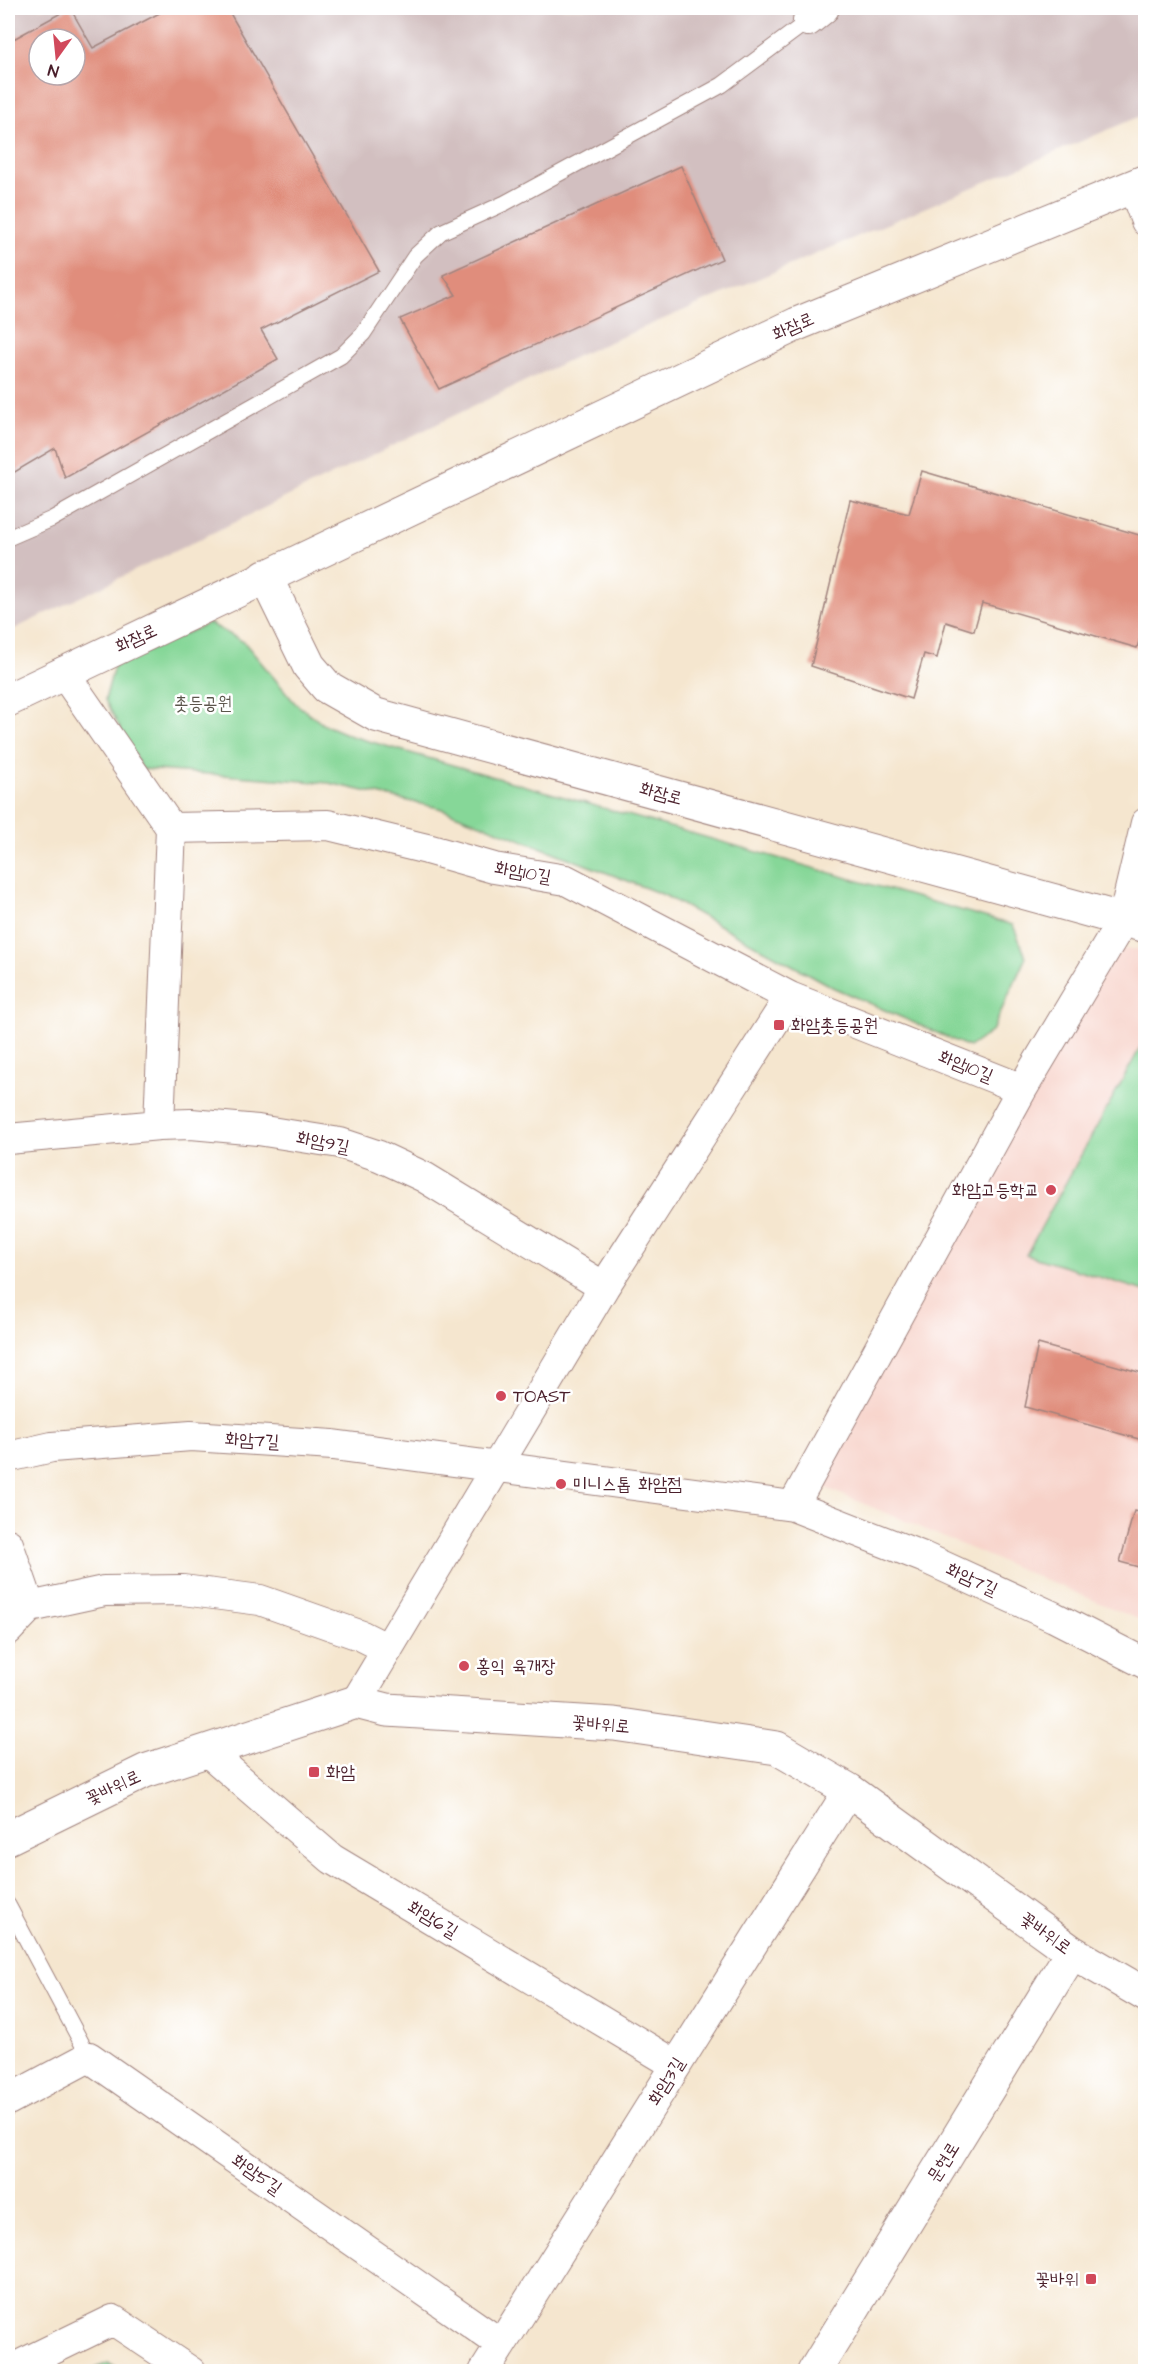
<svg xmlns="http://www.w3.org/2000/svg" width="1153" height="2379" viewBox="0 0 1153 2379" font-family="'Architects Daughter','Poor Story',sans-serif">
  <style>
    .built { fill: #f7d1c8 }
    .industrial { fill: #d2bfc0; fill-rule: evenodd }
    .green { fill: #86d798; stroke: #687b62; stroke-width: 1.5 }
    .building { fill: #e08d7c; fill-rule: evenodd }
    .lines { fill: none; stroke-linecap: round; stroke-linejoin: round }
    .service-casing { stroke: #a0827d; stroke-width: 17 }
    .minor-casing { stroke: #a0827d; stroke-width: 32 }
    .tertiary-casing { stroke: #a0827d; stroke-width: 35 }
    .service { stroke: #fff; stroke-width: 15 }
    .minor { stroke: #fff; stroke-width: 30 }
    .tertiary { stroke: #fff; stroke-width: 33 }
    .poi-dot { fill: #d1495b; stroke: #fff; stroke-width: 2 }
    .labels { text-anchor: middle; stroke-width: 5; stroke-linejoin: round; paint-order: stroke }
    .street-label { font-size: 18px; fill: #4a1f2b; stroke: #fff }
    .park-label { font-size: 18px; fill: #5c564c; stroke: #fff }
    .poi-label { font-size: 18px; fill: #4a1f2b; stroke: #fff; text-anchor: start }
  </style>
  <rect width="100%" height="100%" fill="#fff"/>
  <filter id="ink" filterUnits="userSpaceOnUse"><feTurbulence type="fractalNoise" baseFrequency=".0167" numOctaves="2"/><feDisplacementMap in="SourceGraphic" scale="12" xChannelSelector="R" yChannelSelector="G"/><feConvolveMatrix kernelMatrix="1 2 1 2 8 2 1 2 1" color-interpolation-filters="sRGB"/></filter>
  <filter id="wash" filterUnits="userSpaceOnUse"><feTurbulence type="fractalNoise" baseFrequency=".008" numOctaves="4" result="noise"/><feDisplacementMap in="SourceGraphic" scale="24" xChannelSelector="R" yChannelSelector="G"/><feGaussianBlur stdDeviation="1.35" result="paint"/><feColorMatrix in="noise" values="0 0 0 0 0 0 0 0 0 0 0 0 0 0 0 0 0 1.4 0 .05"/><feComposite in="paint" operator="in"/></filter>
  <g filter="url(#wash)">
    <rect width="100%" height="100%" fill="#f5e6cf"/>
    <path class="built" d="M1137 949 1145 951V1622L824 1487 815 1471 1113 950Z"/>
    <path class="industrial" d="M8 8H1145V114L579 355 8 632ZM39 39H75V75H39Z"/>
    <path class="green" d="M209 623 244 642 295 703 323 724 351 736 1013 925 1026 957 992 1031 969 1047 832 987 664 895 439 808 329 783 142 769 105 700 114 666Z
      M1145 1039V1291L1026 1255Z
      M108 2363 121 2371H90Z"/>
    <g id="blocks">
      <path class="building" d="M70 8 93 48 169 8H227L379 271 261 330 278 359 65 478 55 448 8 476V42ZM39 39H75V75H39Z
        M681 166 722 259 439 389 400 319 456 295 443 275Z
        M922 471 1146 537V619L1137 648 982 603 974 631 946 622 937 658 924 654 911 699 811 666 850 500 909 514Z
        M1038 1344 1146 1374V1441L1025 1407Z
        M1134 1511 1146 1514V1569L1120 1562Z"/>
    </g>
  </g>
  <g filter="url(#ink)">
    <use href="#blocks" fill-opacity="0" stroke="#a0827d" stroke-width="1.5"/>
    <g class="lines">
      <g class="service-casing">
        <path id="service" d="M8 538 52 519 341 356 363 334 415 256 441 232 505 203 722 85 808 21
          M8 1905 89 2057"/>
      </g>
      <g class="minor-casing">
        <path id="minor" d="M808 21 824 8
          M1133 186 1146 221
          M63 672 171 828 328 825 427 849 494 868 566 880 790 997 1022 1089
          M159 1125 171 828
          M8 1139 159 1125 191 1124 258 1130 340 1143 379 1156 424 1177 604 1287
          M8 1457 52 1447 191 1436 333 1445 793 1506 923 1557 1054 1617 1146 1664
          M793 1506 1022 1089 1123 920 1146 823
          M8 1544 30 1607 104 1591 183 1590 260 1600 362 1636 388 1649
          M8 1630 30 1607
          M356 1702 604 1287 790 997
          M207 1751 332 1859 676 2065
          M8 2100 89 2057 501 2344
          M8 2371 113 2320 191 2372
          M484 2372 849 1790"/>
      </g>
      <g class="tertiary-casing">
        <path id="tertiary" d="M265 576 309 666 327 687 376 715 1146 926
          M8 700 797 324 1146 181
          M8 1838 145 1771 356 1702 387 1710 614 1724 777 1748 849 1790 1072 1952 1146 1995
          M814 2372 1072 1952"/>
      </g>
      <use href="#service" class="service"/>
      <use href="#minor" class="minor"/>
      <use href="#tertiary" class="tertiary"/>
    </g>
  </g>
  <g class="poi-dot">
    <rect x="773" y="1019" width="12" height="12" rx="3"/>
    <circle cx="1051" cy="1190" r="6"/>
    <circle cx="501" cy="1396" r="6"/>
    <circle cx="561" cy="1484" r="6"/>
    <circle cx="464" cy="1666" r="6"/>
    <rect x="308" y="1766" width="12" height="12" rx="3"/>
    <rect x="1085" y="2273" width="12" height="12" rx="3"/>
  </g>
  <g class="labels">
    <g class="street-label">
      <text transform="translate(793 326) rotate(-24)" y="6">화잠로</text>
      <text transform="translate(136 638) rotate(-25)" y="6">화잠로</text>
      <text transform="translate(661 793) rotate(15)" y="6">화잠로</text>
      <text transform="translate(523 872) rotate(10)" y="6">화암10길</text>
      <text transform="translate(966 1066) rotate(22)" y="6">화암10길</text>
      <text transform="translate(323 1142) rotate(11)" y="6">화암9길</text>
      <text transform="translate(252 1440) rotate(3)" y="6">화암7길</text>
      <text transform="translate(972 1579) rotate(25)" y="6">화암7길</text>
      <text transform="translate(601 1724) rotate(5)" y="6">꽃바위로</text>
      <text transform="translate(113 1787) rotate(-25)" y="6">꽃바위로</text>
      <text transform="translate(433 1919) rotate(31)" y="6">화암6길</text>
      <text transform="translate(1046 1933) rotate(36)" y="6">꽃바위로</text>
      <text transform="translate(666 2081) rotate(-58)" y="6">화암3길</text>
      <text transform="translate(943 2162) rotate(-58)" y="6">문현로</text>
      <text transform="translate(257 2174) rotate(35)" y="6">화암5길</text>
    </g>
    <g class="park-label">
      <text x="203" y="709">촛등공원</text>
    </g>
    <g class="poi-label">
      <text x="791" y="1031">화암촛등공원</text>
      <text x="1039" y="1196" text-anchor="end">화암고등학교</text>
      <text x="513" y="1402">TOAST</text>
      <text x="573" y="1490">미니스톱 화암점</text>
      <text x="476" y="1672">홍익 육개장</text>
      <text x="326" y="1778">화암</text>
      <text x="1079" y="2285" text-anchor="end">꽃바위</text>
    </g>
  </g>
  <rect width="1153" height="2379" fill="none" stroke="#fff" stroke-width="30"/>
  <g transform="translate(57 57) rotate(195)"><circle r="28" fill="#ffffff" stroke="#b7a5aa" stroke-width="1.5"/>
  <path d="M0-4.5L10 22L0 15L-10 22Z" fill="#d1495b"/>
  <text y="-9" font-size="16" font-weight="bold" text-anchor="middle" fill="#4a1f2b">N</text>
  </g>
</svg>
